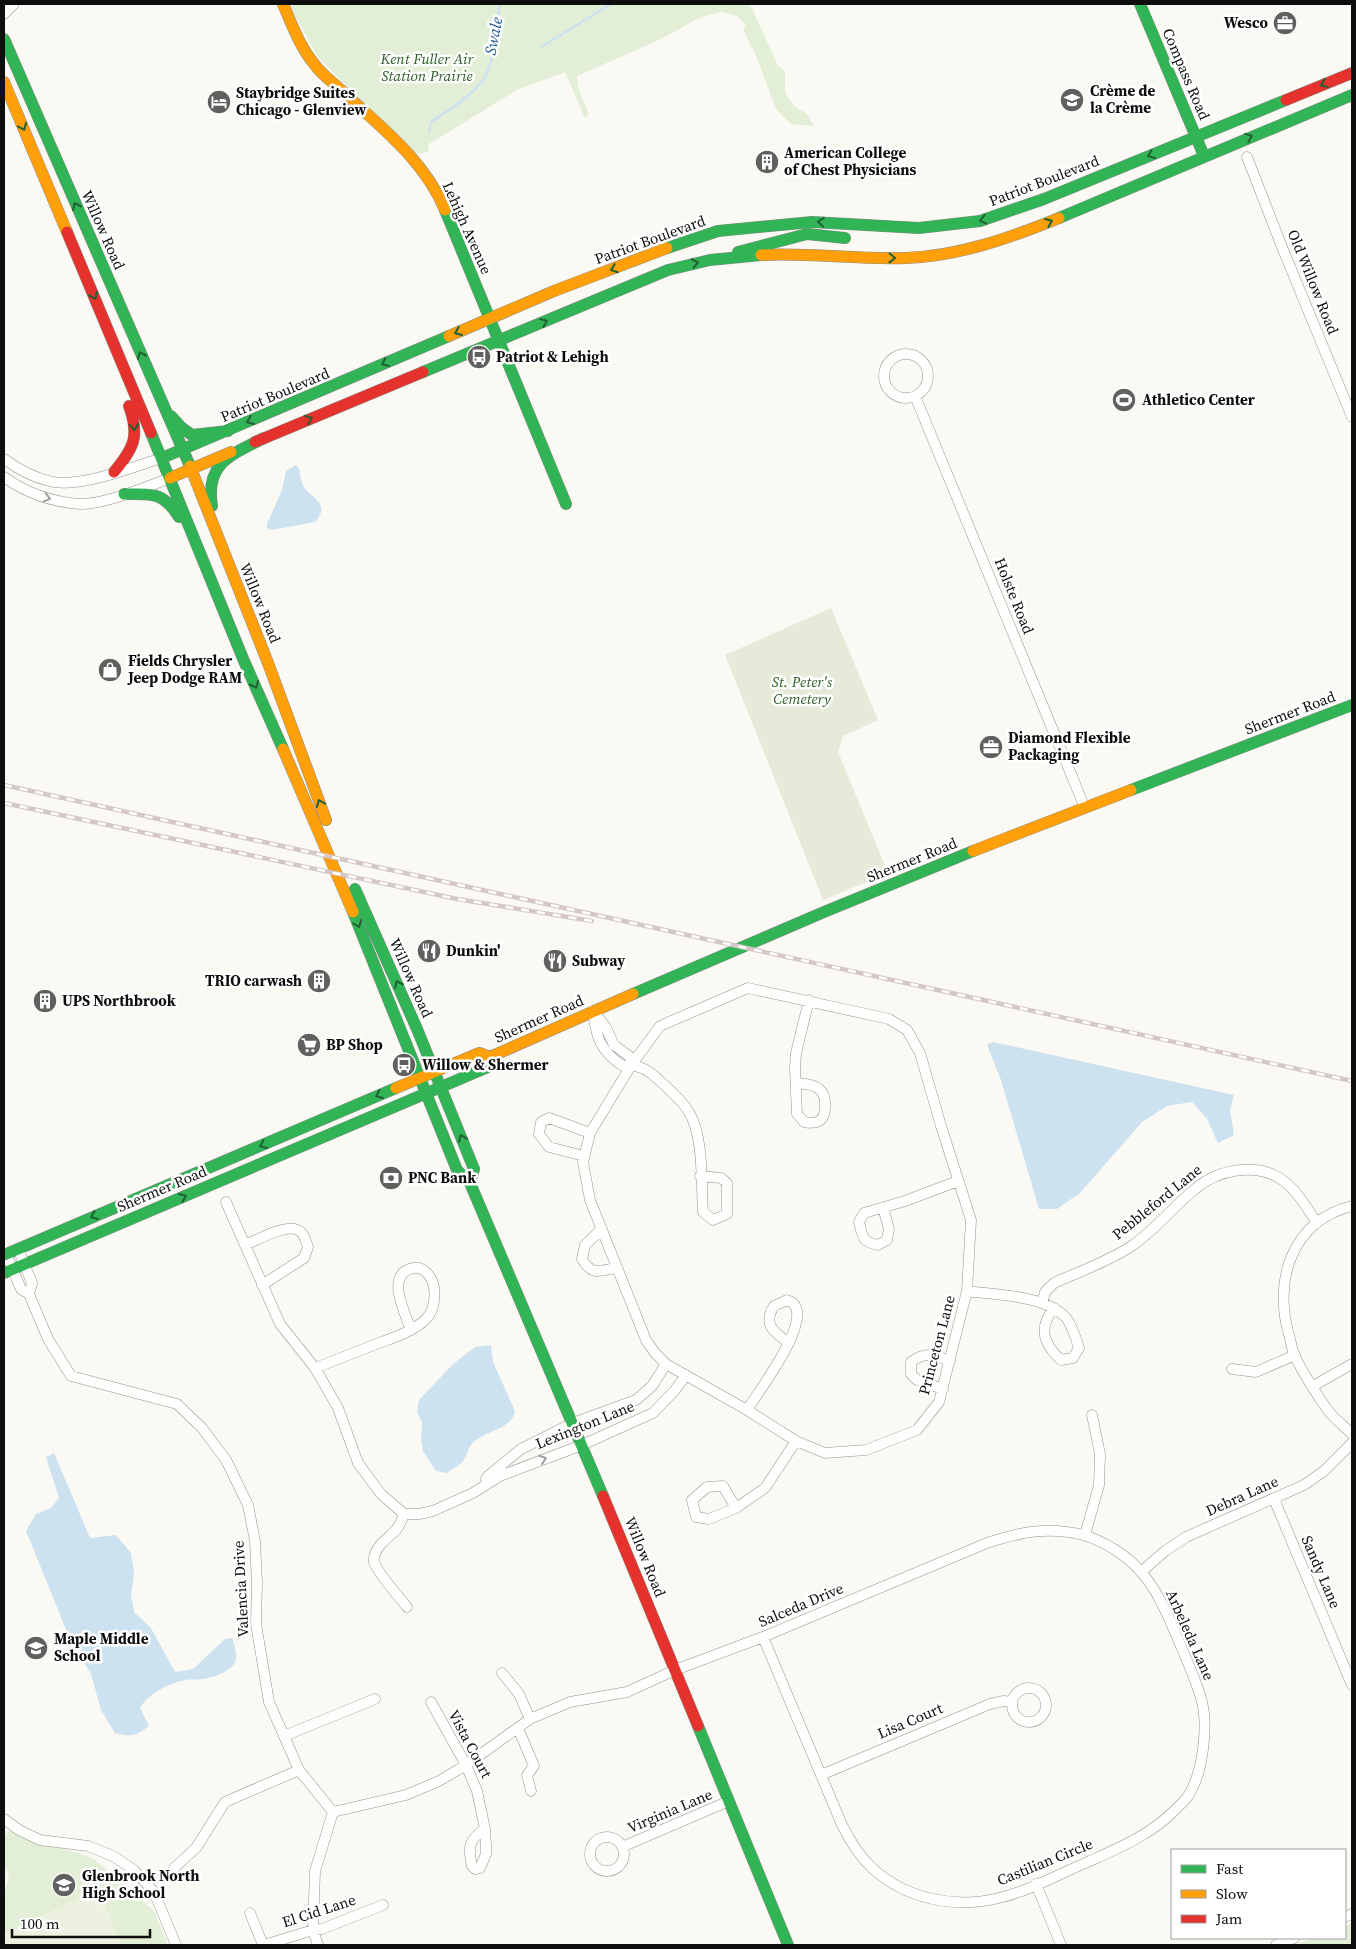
<svg xmlns="http://www.w3.org/2000/svg" width="1356" height="1949" viewBox="0 0 1356 1949" font-family="'Source Serif 4',serif">
  <style>
    .green { fill: #e2eed5 }
    .cemetery { fill: #e5ead9 }
    .pitch { fill: #ecf2df }
    .water { fill: #cde2f1 }
    .lines { fill: none; stroke-linecap: round; stroke-linejoin: round }
    .stream { stroke: #cde2f1; stroke-width: 2.5 }
    .street-casing { stroke: #949491; stroke-width: 11 }
    .fast-casing { stroke: #8b8a88; stroke-width: 12 }
    .slow-casing { stroke: #8b8a88; stroke-width: 12 }
    .jam-casing { stroke: #8b8a88; stroke-width: 12 }
    .street { stroke: #fefefd; stroke-width: 10 }
    .fast { stroke: #30b455; stroke-width: 11 }
    .slow { stroke: #ff9f0a; stroke-width: 11 }
    .jam { stroke: #e5322d; stroke-width: 11 }
    .rail-casing { stroke: #d5c7c6; stroke-width: 4.5 }
    .rail { stroke: #fff; stroke-width: 2.5; stroke-dasharray: 8; stroke-linecap: butt }
    .oneway { stroke: #1f6132 }
    .oneway2 { stroke: #9e9e9d }
    .labels { text-anchor: middle; stroke-width: 5; stroke-linejoin: round; paint-order: stroke }
    .poi-label { font-size: 15px; font-weight: bold; fill: #0e0e0e; stroke: #fff; text-anchor: start }
    .park-label { font-size: 15px; font-style: italic; fill: #2c5f25; stroke: #fff }
    .street-label { font-size: 15px; fill: #0e0e0e; stroke: #fff }
    .water-label { font-size: 16px; font-style: italic; fill: #245a93; stroke: #fff }
  </style>
  <rect width="100%" height="100%" fill="#faf9f3"/>
  <path class="green" d="M289 4H750L778 66 785 71V92L794 106 807 114 814 126 791 124 776 109 755 53 743 30 746 25 737 16 721 12 701 17 661 39 577 76 579 90 589 114 585 118 565 72 517 90 429 144 428 152 418 154 351 91 317 56Z
    M9 1831 93 1858 154 1911 168 1945H4V1895L9 1876 4 1863V1835Z
    M1352 1923V1945H1295L1315 1938H1345V1926Z"/>
  <path class="cemetery" d="M831 608 878 720 843 736 838 752 888 873 823 900 725 655Z"/>
  <path class="pitch" d="M99 1889 121 1945H4V1933L10 1930Z"/>
  <path class="water" d="M296 465C302 471 299 476 302 483 308 499 333 501 315 522L272 530 267 528V524L282 490 286 471Z
    M993 1042 1234 1095 1230 1110 1234 1135 1218 1143 1207 1119 1192 1102 1167 1106 1142 1122 1080 1193 1057 1209H1039L1001 1080 987 1045Z
    M491 1345 493 1362 515 1411C512 1429 487 1430 475 1441 468 1446 468 1454 463 1461 460 1466 452 1469 447 1473L436 1471 423 1451 421 1439 422 1422 417 1412 419 1400 453 1364 475 1347Z
    M54 1453 90 1538 116 1535 131 1553 134 1574 131 1595 134 1612 151 1628 175 1672 193 1669 225 1639 232 1638C234 1645 239 1657 234 1664 228 1673 211 1678 202 1679 197 1680 191 1679 186 1680 169 1683 149 1693 140 1708L149 1726C136 1736 131 1737 115 1733L101 1710 91 1674 70 1639 26 1531 36 1514 51 1508 59 1498 46 1457Z"/>
  <g class="lines">
    <path class="stream" d="M541 47 611 4
      M429 131 431 122C448 110 474 95 485 77 493 64 499 20 499 4"/>
    <g class="street-casing">
      <path id="street" d="M4 14 14 4
        M1247 157 1282 247 1352 417
        M884 376a22 22 0 1 1 44 0a22 22 0 1 1-44 0Z
        M915 396 1085 808
        M4 459C18 469 32 477 49 481 78 489 132 467 162 458
        M4 477C26 493 53 502 80 504 105 504 147 487 170 478
        M748 988 889 1019 907 1030 920 1053 941 1126 971 1220 967 1291 939 1402 917 1430 866 1450 825 1453 796 1441 747 1410 666 1364 655 1353 646 1340 590 1200 583 1162 590 1133 632 1064 660 1026Z
        M593 1011C596 1037 600 1051 623 1066 637 1063 650 1071 660 1081 670 1090 682 1101 689 1112 704 1137 701 1183 703 1212L713 1220 727 1214V1183L721 1178 700 1176
        M593 1011 605 1026 614 1045 629 1056 632 1064
        M796 1083C803 1084 814 1084 819 1089 823 1092 825 1098 825 1103 826 1120 819 1125 804 1122L797 1114 795 1069 796 1053 809 1000
        M584 1156 549 1147 539 1134 541 1122 549 1118 590 1133
        M226 1202 280 1324 315 1368 338 1408 358 1463 381 1494 404 1514C397 1533 394 1531 381 1544 377 1549 373 1556 374 1562 377 1572 399 1597 407 1607
        M1352 1206C1292 1221 1273 1280 1289 1335 1291 1342 1292 1350 1295 1357 1304 1374 1318 1397 1330 1413 1336 1420 1345 1427 1352 1434
        M883 1208 889 1229 887 1240 878 1245C862 1242 863 1237 859 1222L864 1213 905 1201 958 1181
        M601 1230 585 1245 582 1259C592 1276 599 1271 616 1268
        M245 1245C258 1240 289 1221 301 1232 305 1236 306 1242 308 1247L304 1258 262 1285
        M18 1249 32 1283 29 1294
        M6 1254 21 1289 29 1294 48 1339 71 1376 177 1404 202 1428 226 1460 248 1505 255 1541 257 1583 256 1624 269 1702 299 1770 333 1812 315 1871 313 1930 318 1945
        M967 1291C995 1295 1048 1295 1067 1319 1073 1328 1076 1338 1079 1348L1073 1358 1061 1360C1043 1344 1038 1328 1054 1308
        M1042 1303 1045 1292 1054 1283C1080 1271 1110 1261 1133 1245 1156 1229 1174 1206 1195 1189 1217 1170 1255 1162 1281 1179 1296 1189 1307 1208 1317 1223
        M315 1368C336 1360 358 1351 379 1343 395 1337 414 1331 426 1319 436 1309 437 1287 430 1277 426 1271 421 1267 414 1268 384 1273 405 1313 411 1330
        M1232 1369 1256 1372 1295 1355
        M1313 1386 1352 1364
        M943 1389 917 1380 911 1374V1362C926 1351 934 1355 950 1361
        M747 1410C757 1393 822 1310 787 1300L774 1306C762 1325 775 1333 789 1343
        M486 1479 488 1476 521 1449 573 1423 636 1400 652 1386 666 1364
        M1274 1499 1352 1685
        M736 1508 709 1519 696 1517 692 1500 707 1487 723 1486 736 1508 765 1488 796 1441
        M404 1514H419L433 1511 473 1493 500 1476 582 1445 653 1413 675 1390 686 1375
        M1085 1535 1099 1485 1100 1454 1092 1415
        M1141 1572 1165 1551 1186 1537 1304 1485 1324 1471 1352 1443
        M502 1673 519 1694 530 1719
        M1012 1705a17 17 0 1 1 34 0a17 17 0 1 1-34 0Z
        M431 1702 466 1765 477 1791 485 1829 486 1846V1854L480 1868 475 1869 472 1866C468 1848 468 1840 485 1829
        M518 1728 534 1766 527 1775 531 1791
        M284 1736 375 1699
        M821 1775 990 1704 1004 1701 1012 1702
        M333 1812 406 1795 439 1781 466 1765 530 1719 570 1702 627 1692 675 1670 763 1637 987 1543C1020 1532 1049 1526 1083 1535 1104 1541 1128 1556 1141 1572 1158 1591 1167 1614 1177 1637 1186 1658 1196 1679 1202 1702 1208 1727 1203 1770 1190 1793 1187 1799 1181 1804 1176 1809 1152 1834 1121 1847 1090 1861 1061 1873 1029 1891 999 1898 955 1909 906 1899 872 1868 859 1856 850 1841 842 1825L763 1637
        M4 1819 19 1830 40 1840 88 1846 113 1856 134 1870 154 1892 176 1945
        M590 1854a17 17 0 1 1 34 0a17 17 0 1 1-34 0Z
        M622 1847 729 1801
        M174 1868 196 1848 225 1802 299 1770
        M1036 1884 1061 1945
        M250 1913 263 1945
        M1345 1917 1352 1914
        M264 1945 313 1930 322 1929 383 1905
        M1276 1945 1294 1938"/>
    </g>
    <g class="fast-casing">
      <path id="fast" d="M1140 4 1204 156
        M4 39 190 466
        M445 210 566 504
        M1059 218 1352 95
        M667 248 718 231 812 222 919 228 980 221 1044 199 1286 100
        M738 252 807 234 845 238
        M423 372 668 270 710 260 761 255
        M171 416 182 428 192 435 228 431
        M151 433 244 661 283 749
        M162 458 449 336
        M124 494C151 494 163 491 179 517
        M212 506C205 463 231 455 264 438
        M1131 790 1352 705
        M355 889 417 1029 474 1169 470 1183
        M353 912 457 1170 470 1183 603 1496
        M633 994 824 912 973 851
        M4 1255 396 1088
        M4 1273 488 1067 490 1057
        M698 1726 788 1945"/>
    </g>
    <g class="slow-casing">
      <path id="slow" d="M283 4C292 25 300 47 315 65 322 75 334 83 343 92 381 127 425 161 445 210
        M4 82 67 232
        M761 255C809 252 857 260 906 258 959 256 1010 238 1059 218
        M449 336 554 291 667 248
        M190 466 268 663 326 820
        M170 478 231 452
        M283 749 353 912
        M973 851 1131 790
        M396 1088 479 1053 490 1057 633 994"/>
    </g>
    <g class="jam-casing">
      <path id="jam" d="M1286 100 1352 73
        M67 232 151 433
        M255 442 423 372
        M114 472C134 448 140 436 129 406
        M603 1496 698 1726"/>
    </g>
    <use href="#street" class="street"/>
    <use href="#fast" class="fast"/>
    <use href="#slow" class="slow"/>
    <use href="#jam" class="jam"/>
    <g class="rail-casing">
      <path id="rail" d="M4 785 1352 1081
        M4 803 457 899 592 921"/>
    </g>
    <use href="#rail" class="rail"/>
  </g>
  <defs><path id="oneway-chevron" d="M-2-3.5L2.5 0L-2 3.5" fill="none" stroke-width="1.6" stroke-linecap="round" stroke-linejoin="round" transform="scale(1.25)"/></defs>
  <g class="oneway">
    <use href="#oneway-chevron" transform="translate(1324 84) rotate(158)"/>
    <use href="#oneway-chevron" transform="translate(23 127) rotate(67)"/>
    <use href="#oneway-chevron" transform="translate(1249 137) rotate(-22)"/>
    <use href="#oneway-chevron" transform="translate(1151 155) rotate(157)"/>
    <use href="#oneway-chevron" transform="translate(76 206) rotate(-114)"/>
    <use href="#oneway-chevron" transform="translate(983 220) rotate(166)"/>
    <use href="#oneway-chevron" transform="translate(821 222) rotate(-176)"/>
    <use href="#oneway-chevron" transform="translate(1049 222) rotate(-23)"/>
    <use href="#oneway-chevron" transform="translate(892 258) rotate(1)"/>
    <use href="#oneway-chevron" transform="translate(695 263) rotate(-12)"/>
    <use href="#oneway-chevron" transform="translate(614 269) rotate(159)"/>
    <use href="#oneway-chevron" transform="translate(94 296) rotate(67)"/>
    <use href="#oneway-chevron" transform="translate(544 322) rotate(-23)"/>
    <use href="#oneway-chevron" transform="translate(458 332) rotate(157)"/>
    <use href="#oneway-chevron" transform="translate(141 355) rotate(-114)"/>
    <use href="#oneway-chevron" transform="translate(385 363) rotate(156)"/>
    <use href="#oneway-chevron" transform="translate(309 419) rotate(-22)"/>
    <use href="#oneway-chevron" transform="translate(250 421) rotate(157)"/>
    <use href="#oneway-chevron" transform="translate(134 427) rotate(85)"/>
    <use href="#oneway-chevron" transform="translate(255 685) rotate(66)"/>
    <use href="#oneway-chevron" transform="translate(320 803) rotate(-112)"/>
    <use href="#oneway-chevron" transform="translate(358 924) rotate(69)"/>
    <use href="#oneway-chevron" transform="translate(398 984) rotate(-114)"/>
    <use href="#oneway-chevron" transform="translate(379 1095) rotate(156)"/>
    <use href="#oneway-chevron" transform="translate(462 1138) rotate(-112)"/>
    <use href="#oneway-chevron" transform="translate(263 1145) rotate(157)"/>
    <use href="#oneway-chevron" transform="translate(183 1197) rotate(-23)"/>
    <use href="#oneway-chevron" transform="translate(94 1216) rotate(157)"/>
  </g>
  <g class="oneway2">
    <use href="#oneway-chevron" transform="translate(47 498) rotate(15)"/>
    <use href="#oneway-chevron" transform="translate(543 1459) rotate(-20)"/>
  </g>
  <defs>
    <g id="office-disc" transform="scale(1.25)"><circle r="9.5" fill="#61605e" stroke="#fff"/><path d="M-6-3h4V-5.5h4V-3h4V5H-6ZM-1-4.5V-3h2v-1.5ZM-6 0V1H6V0Z" fill="#fff"/></g>
    <g id="school-disc" transform="scale(1.25)"><circle r="9.5" fill="#61605e" stroke="#fff"/><path d="M0-5L7-2L0 1L-7-2ZM-4 1L0 2.5L4 1V4Q0 6-4 4Z" fill="#fff"/></g>
    <g id="hotel-disc" transform="scale(1.25)"><circle r="9.5" fill="#61605e" stroke="#fff"/><path d="M-6-4.5h1.5V1H6V5H4.5V3h-9V5H-6ZM-4 0a1.8 1.8 0 1 1 3.6 0ZM.5 0V-2.5h3Q6-2.5 6 0Z" fill="#fff"/></g>
    <g id="building-disc" transform="scale(1.25)"><circle r="9.5" fill="#61605e" stroke="#fff"/><path d="M-4-6H4V6H1V3H-1V6H-4ZM-2.5-4.3h1.7v1.8h-1.7ZM.8-4.3h1.7v1.8H.8ZM-2.5-1h1.7V.8h-1.7ZM.8-1h1.7V.8H.8Z" fill="#fff"/></g>
    <g id="bus-disc" transform="scale(1.25)"><circle r="9.5" fill="#61605e" stroke="#fff"/><path d="M-5-6H5V4H4V6H2V4H-2V6H-4V4H-5ZM-3.5-4V0h7V-4ZM-3.5 1.2v1.5H-2V1.2ZM2 1.2v1.5H3.5V1.2Z" fill="#fff"/></g>
    <g id="stadium-disc" transform="scale(1.25)"><circle r="9.5" fill="#61605e" stroke="#fff"/><path d="M0-5a6.5 5 0 1 0 0 10a6.5 5 0 1 0 0-10ZM-3.5-1.8h7v3.6h-7Z" fill="#fff"/></g>
    <g id="shop-disc" transform="scale(1.25)"><circle r="9.5" fill="#61605e" stroke="#fff"/><path d="M-5-2.5h2.3a2.7 3.5 0 0 1 5.4 0H5L5.5 6h-11ZM-1.5-2.5h3a1.5 2.3 0 0 0-3 0Z" fill="#fff"/></g>
    <g id="restaurant-disc" transform="scale(1.25)"><circle r="9.5" fill="#61605e" stroke="#fff"/><path d="M-5-6h1v4h1v-4h1v4h1v-4h1v5L-1.5 .5V6h-2V.5L-5-1ZM5-6V6H3V1.5H1.5Q1.5-4 5-6Z" fill="#fff"/></g>
    <g id="supermarket-disc" transform="scale(1.25)"><circle r="9.5" fill="#61605e" stroke="#fff"/><path d="M-6-5.5h2.5l.6 2H6L4.5 2H-2.5L-4.4-4H-6ZM-1.5 3.2a1.3 1.3 0 1 0 .1 0ZM3 3.2a1.3 1.3 0 1 0 .1 0Z" fill="#fff"/></g>
    <g id="bank-disc" transform="scale(1.25)"><circle r="9.5" fill="#61605e" stroke="#fff"/><path d="M-6-4H6V4H-6ZM0-2.3a2.3 2.3 0 1 0 0 4.6a2.3 2.3 0 1 0 0-4.6Z" fill="#fff"/></g>
  </defs>
  <g fill-rule="evenodd">
    <use href="#office-disc" x="1285" y="23"/>
    <use href="#school-disc" x="1072" y="100"/>
    <use href="#hotel-disc" x="219" y="102"/>
    <use href="#building-disc" x="767" y="162"/>
    <use href="#bus-disc" x="479" y="357"/>
    <use href="#stadium-disc" x="1124" y="400"/>
    <use href="#shop-disc" x="110" y="670"/>
    <use href="#office-disc" x="991" y="747"/>
    <use href="#restaurant-disc" x="429" y="951"/>
    <use href="#restaurant-disc" x="555" y="961"/>
    <use href="#building-disc" x="319" y="981"/>
    <use href="#building-disc" x="45" y="1001"/>
    <use href="#supermarket-disc" x="309" y="1045"/>
    <use href="#bus-disc" x="404" y="1065"/>
    <use href="#bank-disc" x="391" y="1178"/>
    <use href="#school-disc" x="36" y="1648"/>
    <use href="#school-disc" x="64" y="1885"/>
  </g>
  <g class="labels">
    <g class="poi-label">
      <text x="1268" y="28" text-anchor="end">Wesco</text>
      <text x="1090" y="96">Crème de<tspan x="1090" dy="17">la Crème</tspan></text>
      <text x="236" y="98">Staybridge Suites<tspan x="236" dy="17">Chicago - Glenview</tspan></text>
      <text x="784" y="158">American College<tspan x="784" dy="17">of Chest Physicians</tspan></text>
      <text x="496" y="362">Patriot &amp; Lehigh</text>
      <text x="1142" y="405">Athletico Center</text>
      <text x="128" y="666">Fields Chrysler<tspan x="128" dy="17">Jeep Dodge RAM</tspan></text>
      <text x="1008" y="743">Diamond Flexible<tspan x="1008" dy="17">Packaging</tspan></text>
      <text x="446" y="956">Dunkin'</text>
      <text x="572" y="966">Subway</text>
      <text x="302" y="986" text-anchor="end">TRIO carwash</text>
      <text x="62" y="1006">UPS Northbrook</text>
      <text x="326" y="1050">BP Shop</text>
      <text x="422" y="1070">Willow &amp; Shermer</text>
      <text x="408" y="1183">PNC Bank</text>
      <text x="54" y="1644">Maple Middle<tspan x="54" dy="17">School</tspan></text>
      <text x="82" y="1881">Glenbrook North<tspan x="82" dy="17">High School</tspan></text>
    </g>
    <g class="park-label">
      <text x="427" y="64">Kent Fuller Air<tspan x="427" dy="17">Station Prairie</tspan></text>
      <text x="802" y="687">St. Peter's<tspan x="802" dy="17">Cemetery</tspan></text>
    </g>
    <g class="street-label">
      <text transform="translate(1186 74) rotate(67)" y="5">Compass Road</text>
      <text transform="translate(1044 181) rotate(-21)" y="5">Patriot Boulevard</text>
      <text transform="translate(467 228) rotate(66)" y="5">Lehigh Avenue</text>
      <text transform="translate(103 230) rotate(66)" y="5">Willow Road</text>
      <text transform="translate(650 240) rotate(-20)" y="5">Patriot Boulevard</text>
      <text transform="translate(1313 282) rotate(68)" y="5">Old Willow Road</text>
      <text transform="translate(275 395) rotate(-23)" y="5">Patriot Boulevard</text>
      <text transform="translate(1014 596) rotate(68)" y="5">Holste Road</text>
      <text transform="translate(260 603) rotate(68)" y="5">Willow Road</text>
      <text transform="translate(1290 713) rotate(-21)" y="5">Shermer Road</text>
      <text transform="translate(912 860) rotate(-22)" y="5">Shermer Road</text>
      <text transform="translate(411 978) rotate(66)" y="5">Willow Road</text>
      <text transform="translate(539 1019) rotate(-24)" y="5">Shermer Road</text>
      <text transform="translate(162 1189) rotate(-23)" y="5">Shermer Road</text>
      <text transform="translate(1157 1202) rotate(-39)" y="5">Pebbleford Lane</text>
      <text transform="translate(937 1345) rotate(-75)" y="5">Princeton Lane</text>
      <text transform="translate(585 1425) rotate(-22)" y="5">Lexington Lane</text>
      <text transform="translate(1242 1496) rotate(-24)" y="5">Debra Lane</text>
      <text transform="translate(645 1557) rotate(68)" y="5">Willow Road</text>
      <text transform="translate(1321 1572) rotate(67)" y="5">Sandy Lane</text>
      <text transform="translate(241 1589) rotate(-93)" y="5">Valencia Drive</text>
      <text transform="translate(801 1605) rotate(-23)" y="5">Salceda Drive</text>
      <text transform="translate(1190 1635) rotate(66)" y="5">Arbeleda Lane</text>
      <text transform="translate(910 1721) rotate(-23)" y="5">Lisa Court</text>
      <text transform="translate(470 1744) rotate(62)" y="5">Vista Court</text>
      <text transform="translate(670 1811) rotate(-23)" y="5">Virginia Lane</text>
      <text transform="translate(1045 1862) rotate(-22)" y="5">Castilian Circle</text>
      <text transform="translate(319 1911) rotate(-18)" y="5">El Cid Lane</text>
    </g>
    <g class="water-label">
      <text transform="translate(493 36) rotate(-79)" y="6">Swale</text>
    </g>
  </g>
  <rect width="1356" height="1949" fill="none" stroke="#0e0e0e" stroke-width="10"/>
  <rect x="1171" y="1849" width="175" height="90" fill="#ffffff" stroke="#9f9f9f"/>
  <rect x="1181" y="1865" width="25" height="8" fill="#30b455" stroke="#9f9f9f"/>
  <text x="1216" y="1874" font-size="15" fill="#0e0e0e">Fast</text>
  <rect x="1181" y="1890" width="25" height="8" fill="#ff9f0a" stroke="#9f9f9f"/>
  <text x="1216" y="1899" font-size="15" fill="#0e0e0e">Slow</text>
  <rect x="1181" y="1915" width="25" height="8" fill="#e5322d" stroke="#9f9f9f"/>
  <text x="1216" y="1924" font-size="15" fill="#0e0e0e">Jam</text>
  <path d="M12 1929v8h138v-8" fill="none" stroke="#0e0e0e" stroke-width="2.5"/>
  <text x="20" y="1929" font-size="15" fill="#0e0e0e" stroke="#ffffff" stroke-width="4" paint-order="stroke">100 m</text>
</svg>
